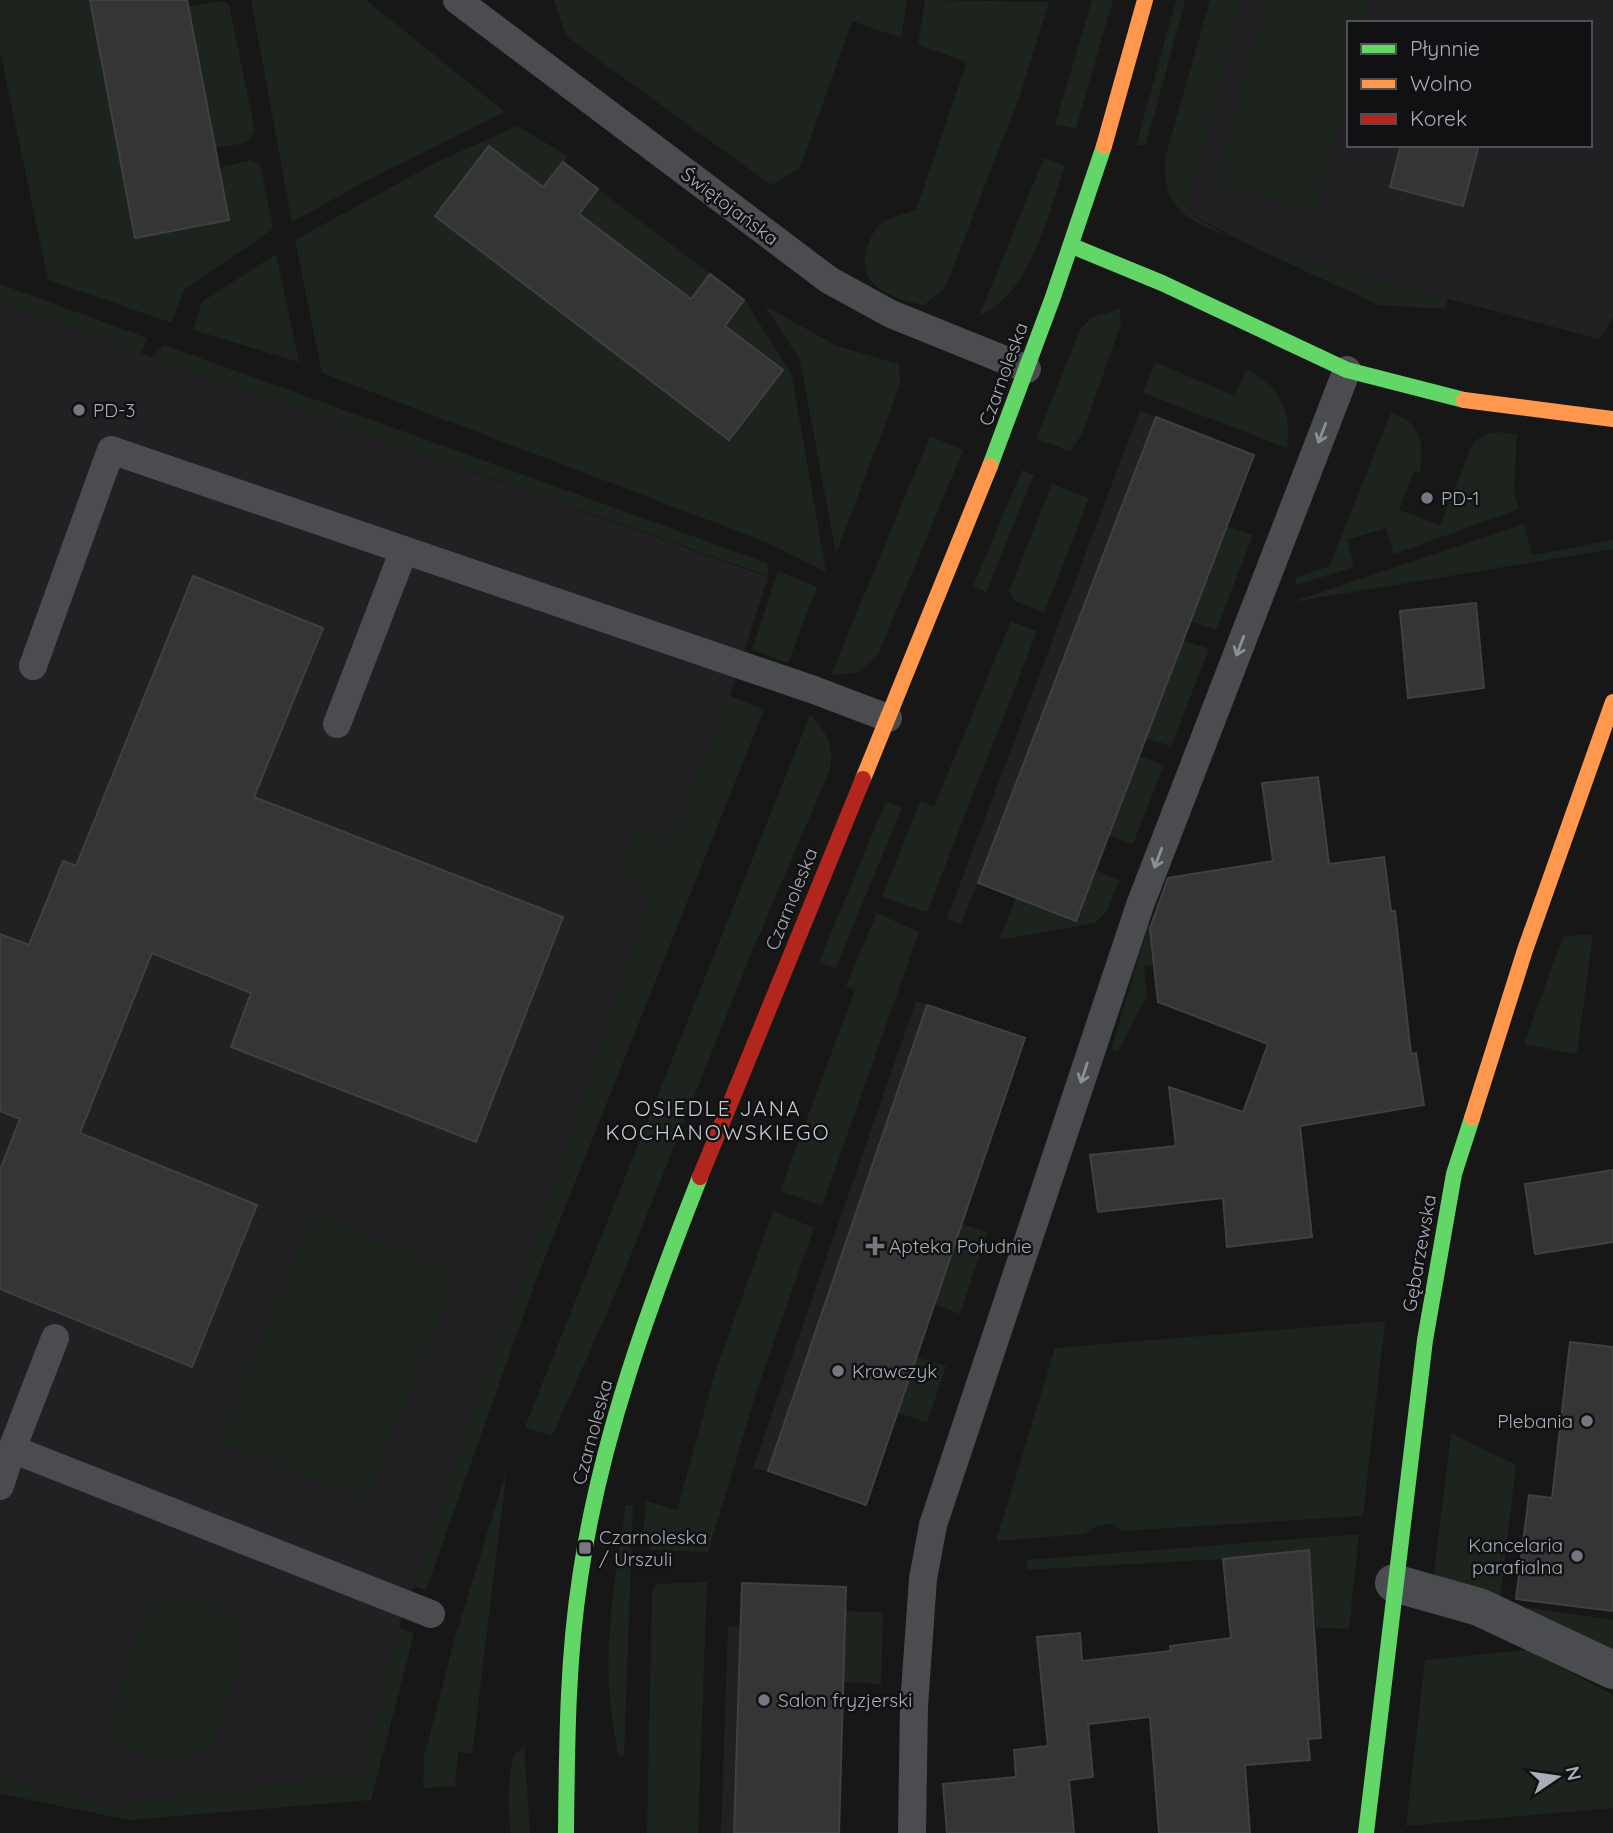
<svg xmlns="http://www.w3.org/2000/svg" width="1613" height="1833" viewBox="0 0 1613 1833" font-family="Quicksand,sans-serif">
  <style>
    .built { fill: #212123; fill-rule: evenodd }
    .green { fill: #1d241e }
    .building { fill: #353536; stroke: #3f4043; stroke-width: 2 }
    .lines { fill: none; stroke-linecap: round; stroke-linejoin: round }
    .lane { stroke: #4b4c50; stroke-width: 28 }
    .street { stroke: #4b4c50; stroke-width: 38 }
    .fast { stroke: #63d668; stroke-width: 16 }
    .slow { stroke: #ff974d; stroke-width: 16 }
    .jam { stroke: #b3261e; stroke-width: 16 }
    .oneway { stroke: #8c9099 }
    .poi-dot { fill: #757880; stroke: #111113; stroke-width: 2.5 }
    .labels { text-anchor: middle; stroke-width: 5; stroke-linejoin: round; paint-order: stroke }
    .street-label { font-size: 19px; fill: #a8adb8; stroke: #111113 }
    .poi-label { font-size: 19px; fill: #a8adb8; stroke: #111113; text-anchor: start }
    .neighbourhood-label { font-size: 21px; letter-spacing: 2px; fill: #c9ccd4; stroke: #111113 }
  </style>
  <rect width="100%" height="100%" fill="#171717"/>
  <path class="built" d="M1241 0H1613V318L1599 339 1253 247 1190 214 1188 202ZM1349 23H1590V145H1349Z
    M0 304 768 577 730 696 671 840 637 827 617 878 651 892 527 1263 399 1627 361 1774 108 1805 0 1776Z
    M1140 410 1156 417 961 925 947 918Z
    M916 1001 927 1005 768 1471 753 1468Z
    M728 1626 740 1627 734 1833H721Z"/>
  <path class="green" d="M0 0H90L135 238 229 220 219 168 250 160 260 164 273 229 184 290 172 323 48 280 0 51Z
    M251 0H366L505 112 381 173 292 222Z
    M554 0H907L901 38 852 21 800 168 771 185 566 36Z
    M925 0 1049 2 1020 95 945 288 924 305C894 298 856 288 867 249 870 239 875 226 884 221 893 216 906 214 916 210L967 62 918 45Z
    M1092 0H1113L1076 129 1055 124Z
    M1176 0H1185L1183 9 1146 144 1136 146Z
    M1210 0H1241L1188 203 1190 214 1230 237C1187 221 1162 208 1165 158Z
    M1264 0H1371L1365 23H1349V85L1315 212 1216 186Z
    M221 1 229 4 255 132 245 143 215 148 188 7Z
    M517 126 568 156 543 187 489 146 435 217 729 440 783 370 725 326 745 300 792 376 826 572 766 542 322 373 295 240 439 161Z
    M1044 158 1065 165C1048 215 1031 294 979 316Z
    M598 189 710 274 691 299 579 214Z
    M1253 247 1448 298 1445 309 1379 305Z
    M276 254 299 362 193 330 202 302Z
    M0 284 147 338 141 354 0 304Z
    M765 306 837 346 899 364 900 385 836 554 800 360Z
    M1120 309 1121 324 1082 434 1070 451 1036 439 1081 328 1093 317Z
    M164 345 767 563 768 576 151 358Z
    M1155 362 1235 396 1246 369C1279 386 1293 412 1287 448L1143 393Z
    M1391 413C1422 422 1424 444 1420 473L1414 471 1399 510 1440 525 1471 447C1484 429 1497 431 1517 435L1514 491 1519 509 1394 554 1386 528 1347 540 1354 567 1297 585 1295 578 1329 566Z
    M930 436 963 450 878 655 857 673 831 675Z
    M1022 470 1034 475 986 592 973 586Z
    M1052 484 1089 498 1044 612 1014 601 1009 591Z
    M1524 524 1532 555 1613 540V549L1292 602Z
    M1226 526 1253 535 1216 630 1191 621Z
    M778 571 817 587 788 663 752 650Z
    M1011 621 1037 631 927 912 882 897 920 801 934 807Z
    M1182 640 1209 649 1171 746 1146 738Z
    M730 696 764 710 536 1280 426 1590 412 1586 527 1263 651 892 617 878 637 827 671 839Z
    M810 715C827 730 835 750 829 772L753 949 614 1297 552 1436 525 1427Z
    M1139 756 1164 765 1133 844 1109 836Z
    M886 801 902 807 836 968 819 962Z
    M1095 870 1119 880 1107 911 1095 923 999 940 1016 898 1076 920Z
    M877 913 919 932 822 1206 780 1191 855 990 846 986Z
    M1149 923 1154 964 1144 966 1147 996 1118 1051 1111 1050Z
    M1593 934 1577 1054 1524 1044 1563 937Z
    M773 1211 814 1228 758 1387 708 1552 650 1550 643 1535 646 1501 677 1510 715 1373Z
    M313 1213 458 1272 365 1501 219 1441Z
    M962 1224 987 1232 960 1314 935 1304Z
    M1385 1321 1363 1516 1121 1531 1113 1524 1096 1526 1085 1534 996 1541 1055 1348Z
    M916 1357 946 1366 927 1423 897 1412Z
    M1451 1433 1516 1465 1500 1599 1433 1580Z
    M507 1469 472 1754 458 1752 455 1786 423 1788 424 1757 455 1638Z
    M626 1505 633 1506 624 1755 619 1756C598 1667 613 1594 626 1505Z
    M1359 1534 1349 1629 1316 1628 1308 1550 1223 1559 1026 1570 1027 1560Z
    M707 1582 698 1833H647L652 1594 656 1584Z
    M166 1593 204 1598 239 1617 246 1645 212 1744C174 1766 159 1759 118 1747L110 1724 146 1608Z
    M1524 1607 1613 1620V1653Z
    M846 1611 883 1612 881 1684 844 1682Z
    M399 1627 414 1634 371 1800 128 1820 0 1794V1776L108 1805 361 1774Z
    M1527 1650 1613 1695V1808L1406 1826 1425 1660Z
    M524 1747 530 1833H511C507 1806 508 1783 513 1756Z"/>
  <path class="building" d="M90 0H187L229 220 135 238Z
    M1401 145H1479L1463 206 1390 187Z
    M489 146 543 187 563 162 598 189 579 214 691 299 710 274 744 300 725 326 783 370 729 440 435 216Z
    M1156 417 1254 455 1076 921 978 883Z
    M193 576 323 628 254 797 563 917 476 1142 231 1047 251 993 152 953 80 1133 257 1205 192 1367 0 1289V1170L20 1119 0 1111V934L29 945 63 861 76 866Z
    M1476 603 1484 688 1408 698 1400 611Z
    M1318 777 1329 864 1384 857 1391 911H1395L1411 1054 1416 1053 1424 1105 1300 1126 1312 1237 1227 1247 1223 1198 1098 1212 1090 1155 1176 1146 1169 1087 1243 1112 1268 1044 1158 1002 1150 928 1168 878 1273 861 1262 783Z
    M927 1005 1025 1038 866 1505 768 1471Z
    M1613 1170V1242L1535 1254 1525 1184Z
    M1570 1342 1613 1347V1611L1516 1599 1529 1495 1552 1498Z
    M1309 1550 1321 1738 1308 1739 1310 1760 1245 1765 1250 1833H1159L1150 1717 1088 1724 1093 1777 1069 1780 1074 1833H947L943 1784 1016 1777 1014 1750 1048 1746 1037 1637 1080 1633 1082 1661 1171 1651 1170 1646 1231 1638 1223 1559Z
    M742 1583 846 1587 839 1833H734Z"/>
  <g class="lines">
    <path class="lane" d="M457 0 829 280 891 314 1027 369
      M33 666 111 450 814 690 888 718
      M337 724 404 550
      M55 1338 12 1449 431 1614
      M0 1486 12 1449
      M912 1833 914 1706 923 1579 933 1525 1140 905 1347 370"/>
    <path class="street" d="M1394 1583 1479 1607 1613 1670"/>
    <path class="fast" d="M1072 246 1162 283 1347 370 1464 400
      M990 466 1053 297 1104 146
      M566 1833C567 1748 567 1663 580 1578 600 1440 649 1306 700 1177
      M1366 1833 1425 1340 1454 1174 1472 1118"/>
    <path class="slow" d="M1104 146 1145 0
      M1464 400 1613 419
      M863 779 990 466
      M1472 1118 1525 950 1613 702"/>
    <path class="jam" d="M700 1177 863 779"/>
  </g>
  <defs><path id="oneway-shaft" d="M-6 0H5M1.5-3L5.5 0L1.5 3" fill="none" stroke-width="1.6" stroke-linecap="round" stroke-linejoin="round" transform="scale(1.75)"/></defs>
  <g class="oneway">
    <use href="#oneway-shaft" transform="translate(1322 433) rotate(111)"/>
    <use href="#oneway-shaft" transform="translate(1240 646) rotate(111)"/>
    <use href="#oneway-shaft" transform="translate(1158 858) rotate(111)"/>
    <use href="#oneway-shaft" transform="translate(1084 1073) rotate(108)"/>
  </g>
  <g class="poi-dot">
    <circle cx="79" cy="410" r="7"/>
    <circle cx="1427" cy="498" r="7"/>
    <path d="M871.5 1235.5h7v7h7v7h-7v7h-7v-7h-7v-7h7z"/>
    <circle cx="838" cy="1371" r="7"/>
    <circle cx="1587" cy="1421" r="7"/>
    <rect x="578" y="1541" width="14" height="14" rx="3.5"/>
    <circle cx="1577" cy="1556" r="7"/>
    <circle cx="764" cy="1700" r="7"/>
  </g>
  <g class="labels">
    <g class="street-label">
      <text transform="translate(730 206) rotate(37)" y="7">Świętojańska</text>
      <text transform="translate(1003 374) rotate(-70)" y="7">Czarnoleska</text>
      <text transform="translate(791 899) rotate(-68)" y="7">Czarnoleska</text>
      <text transform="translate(1419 1253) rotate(-80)" y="7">Gębarzewska</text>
      <text transform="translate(592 1432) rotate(-75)" y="7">Czarnoleska</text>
    </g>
    <g class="poi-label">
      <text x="93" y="417">PD-3</text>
      <text x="1441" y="505">PD-1</text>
      <text x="889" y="1253">Apteka Południe</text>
      <text x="852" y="1378">Krawczyk</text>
      <text x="1573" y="1428" text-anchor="end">Plebania</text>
      <text x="599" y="1544">Czarnoleska<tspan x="599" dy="22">/ Urszuli</tspan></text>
      <text x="1563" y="1552" text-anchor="end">Kancelaria<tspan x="1563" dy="22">parafialna</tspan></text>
      <text x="778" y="1707">Salon fryzjerski</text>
    </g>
    <g class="neighbourhood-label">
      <text x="718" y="1116">OSIEDLE JANA<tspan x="718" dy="24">KOCHANOWSKIEGO</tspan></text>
    </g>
  </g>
  <rect x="1347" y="21" width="245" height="126" fill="#111113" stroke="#4d4f55" stroke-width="2"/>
  <rect x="1361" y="44" width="35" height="10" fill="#63d668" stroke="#4d4f55" stroke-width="2"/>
  <text x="1410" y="56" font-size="21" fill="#a8adb8">Płynnie</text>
  <rect x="1361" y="79" width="35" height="10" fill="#ff974d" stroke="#4d4f55" stroke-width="2"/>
  <text x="1410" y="91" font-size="21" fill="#a8adb8">Wolno</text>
  <rect x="1361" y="114" width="35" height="10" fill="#b3261e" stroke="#4d4f55" stroke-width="2"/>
  <text x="1410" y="126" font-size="21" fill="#a8adb8">Korek</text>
  <g transform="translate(1557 1777) rotate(77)" stroke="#111113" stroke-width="5" paint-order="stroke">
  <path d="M0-5L12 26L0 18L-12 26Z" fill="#a8adb8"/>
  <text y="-10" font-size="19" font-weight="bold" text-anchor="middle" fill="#a8adb8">N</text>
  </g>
</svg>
